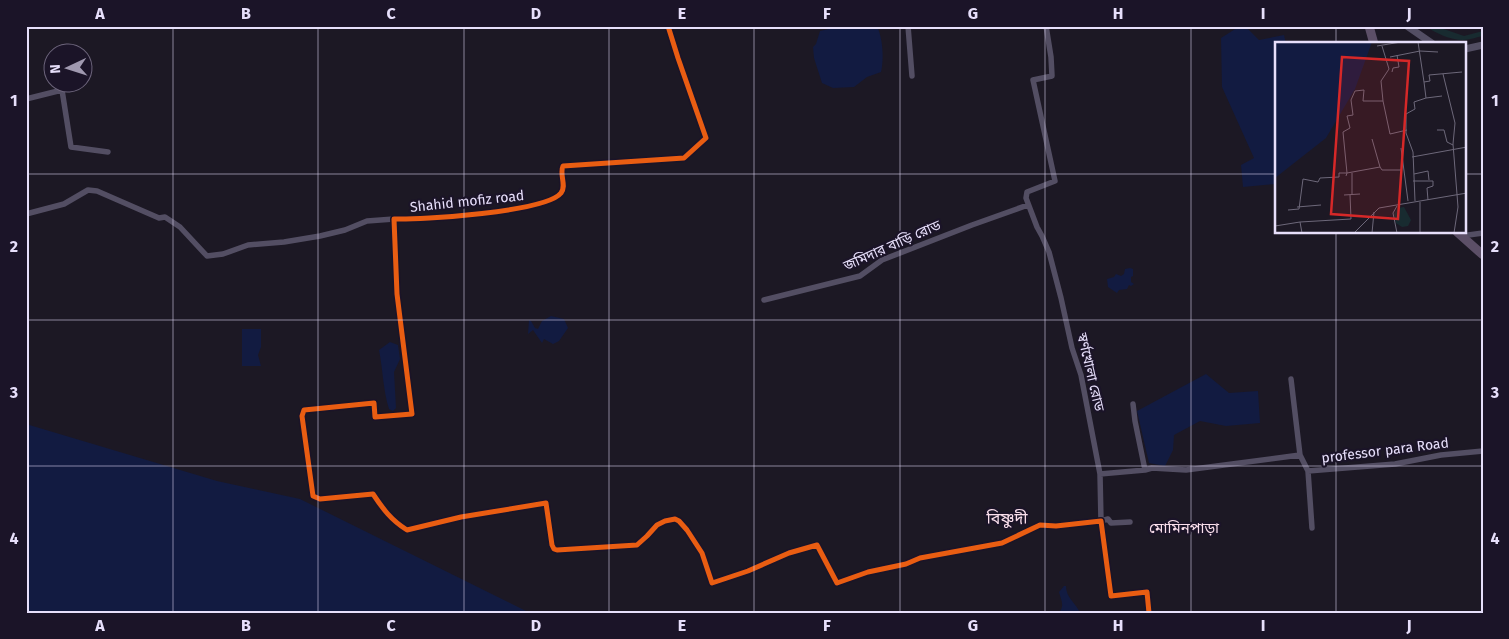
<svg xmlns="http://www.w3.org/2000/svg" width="1509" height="639" viewBox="0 0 1509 639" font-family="'Fira Sans','Noto Sans Bengali',sans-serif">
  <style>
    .green { fill: #182b30 }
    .water { fill: #121b41 }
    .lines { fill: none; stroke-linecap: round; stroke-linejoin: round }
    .minor { stroke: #534e63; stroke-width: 5.5 }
    .tertiary { stroke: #534e63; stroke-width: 7 }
    .primary { stroke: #5c4f67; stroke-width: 9 }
    .cycleway-casing { stroke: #1b1428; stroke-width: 8 }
    .cycleway { stroke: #e95d12; stroke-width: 5 }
    .grid { fill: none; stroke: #e7dffb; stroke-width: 1; stroke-opacity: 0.55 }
    .labels { text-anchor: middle; stroke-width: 4.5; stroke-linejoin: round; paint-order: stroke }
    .street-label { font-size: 14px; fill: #e7dffb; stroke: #1b1428 }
    .neighbourhood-label { font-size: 15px; fill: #fbe0ed; stroke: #1b1428 }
    .quarter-label { font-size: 16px; fill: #fbe0ed; stroke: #1b1428 }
    .inset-road { fill: none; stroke: #6d687a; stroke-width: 1 }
    .view { fill: #d62828; fill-opacity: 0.15; stroke: #d62828; stroke-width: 2.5 }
    .inset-edge { fill: none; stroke: #e7dffb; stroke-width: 2.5 }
    .neatline { fill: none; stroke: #e7dffb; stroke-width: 2 }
    .grid-label { font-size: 16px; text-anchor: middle; font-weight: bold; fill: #e7dffb }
  </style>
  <rect width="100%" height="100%" fill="#1c1824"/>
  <path class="green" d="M1425 26H1435L1464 36 1483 31V36C1477 37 1469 40 1463 40 1450 40 1436 33 1425 26Z"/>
  <path class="water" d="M842 26H877C883 39 884 59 881 72L867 77 854 87 833 88 822 83 814 58 813 47 816 44 820 31Z
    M1240 26H1245L1259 40 1284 35 1286 44H1276V184L1243 187 1241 165 1254 158 1222 87 1221 38Z
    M1130 268 1133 269V276L1131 277V282L1134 284 1131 286 1129 285 1127 289 1119 290 1117 293 1108 287 1107 279 1114 277 1116 274 1121 276 1124 274 1125 269Z
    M551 316 564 319 568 328 559 341 553 344 544 339 542 343 533 330 528 334 529 320 531 321 535 328 538 329 542 321Z
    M242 329H261V347L258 355 261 366H242Z
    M390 342 398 345 400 359 394 372 396 408 393 411 389 409C383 390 383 370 379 350Z
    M1206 374 1229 393 1258 391 1260 423 1226 426 1200 421 1174 435 1173 450 1165 466 1149 463 1137 411Z
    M26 424 217 481 300 499 530 613H26Z
    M1064 586H1066C1066 598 1076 603 1080 613H1059C1065 605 1061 600 1059 592Z"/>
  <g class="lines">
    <path class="minor" d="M668 26 678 58 706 138 684 158 563 166C559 174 567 186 561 193 546 212 421 220 394 219L397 294 412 414 375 417 374 403 304 410 302 416 313 496 320 499 373 494C383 509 391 520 407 530L461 517 546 503 552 545 554 549 557 550 637 545 647 536 657 525 665 521 675 519 679 521 687 530 702 553 712 583 748 571 789 553 817 545 837 583 868 572 906 564 920 558 1002 543 1040 525 1056 526 1101 521 1111 596 1147 592 1149 613
      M908 26 912 76
      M1046 26 1051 57 1052 76 1033 80 1055 181 1027 192 1026 198 1037 227 1042 236 1049 252 1061 298 1072 348 1081 375 1100 474 1101 521 1108 519 1111 523 1130 522
      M26 99 62 90 71 147 108 152
      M26 214 64 204 88 190 97 191 159 218 165 217 180 227 207 256 223 254 248 245 284 242 320 236 345 230 367 221 394 219
      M1461 236 1483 233
      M764 300 860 276 882 260 972 225 1028 205
      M1291 379 1300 455 1308 471 1312 528
      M1133 404 1135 421 1145 470
      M1308 471 1395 464 1441 455 1483 451
      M1100 474 1145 470 1152 468 1186 470 1300 455"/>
    <path class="tertiary" d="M1407 26 1433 44
      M1465 49 1483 45"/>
    <path class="primary" d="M1369 26 1374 44
      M1457 232 1483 255"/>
    <g class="cycleway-casing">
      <path id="cycleway" d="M668 26 678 58 706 138 684 158 563 166C559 174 567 186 561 193 546 212 421 220 394 219L397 294 412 414 375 417 374 403 304 410 302 416 313 496 320 499 373 494C383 509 391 520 407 530L461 517 546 503 552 545 554 549 557 550 637 545 647 536 657 525 665 521 675 519 679 521 687 530 702 553 712 583 748 571 789 553 817 545 837 583 868 572 906 564 920 558 1002 543 1040 525 1056 526 1101 521 1111 596 1147 592 1149 613"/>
    </g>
    <use href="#cycleway" class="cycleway"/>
  </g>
  <path class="grid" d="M173 26V613M318 26V613M464 26V613M609 26V613M754 26V613M900 26V613M1045 26V613M1191 26V613M1336 26V44M26 174H1276M1465 174H1483M1336 232V613M26 320H1483M26 466H1483"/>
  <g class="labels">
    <g class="street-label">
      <text transform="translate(467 201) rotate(-6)" y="5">Shahid mofiz road</text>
      <text transform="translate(892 245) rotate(-24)" y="5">জমিদার বাড়ি রোড</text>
      <text transform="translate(1091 372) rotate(77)" y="5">স্বর্ণখোলা রোড</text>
      <text transform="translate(1385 450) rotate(-7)" y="5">professor para Road</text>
    </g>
    <g class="neighbourhood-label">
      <text x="1184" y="533">মোমিনপাড়া</text>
    </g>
    <g class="quarter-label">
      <text x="1007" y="524">বিষ্ণুদী</text>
    </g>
  </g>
  <g transform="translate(1275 42)">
    <rect width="191" height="191" fill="#1c1824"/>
    <path d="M129 165 136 178 133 184 127 185 121 181 119 172 123 166Z" fill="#182b30"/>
    <path d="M0 0H97L80 47 51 96 0 136Z" fill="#121b41"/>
    <path class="inset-road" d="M143 0 149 40M102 4 126 0M107 4 114 27 106 39 108 59M115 15 145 9 163 10M117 30 118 26 124 25 122 13M168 32 180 81 178 102 183 165 179 191M151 56 167 54M162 88H169L172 100 178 103M97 97 105 125M126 106 133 159M137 115 192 105M105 125 107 128H127M77 131V152M139 132 153 129 154 138M71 134 72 131 105 125M138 139H158V144L152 146 153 158M69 153 85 152M140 159 138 110 131 91V72L140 67 139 60 151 56 149 40 155 39 154 33 187 30M145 160V191M22 165 46 163M13 168 24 167 28 137 43 140 45 136 64 135V131H72L68 90 75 86 72 74 78 73 76 58 80 49 89 48 88 59H108L115 92 132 88M25 180 76 177 75 153M0 184 25 180 27 191M79 191 104 166 192 151M97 191 99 170M122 191 118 171 122 164"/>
    <path class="view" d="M67 15 134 19 123 177 56 172Z"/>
    <rect width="191" height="191" class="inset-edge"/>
  </g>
  <rect width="1509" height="639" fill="none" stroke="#1b1428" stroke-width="55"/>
  <g transform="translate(68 68) rotate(266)"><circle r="24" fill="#1b1428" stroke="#6d657c"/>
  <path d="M0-4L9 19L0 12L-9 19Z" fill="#a099b0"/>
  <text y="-8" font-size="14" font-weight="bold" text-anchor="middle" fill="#e7dffb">N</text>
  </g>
  <rect x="28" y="28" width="1454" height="584" class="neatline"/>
  <g class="grid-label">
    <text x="100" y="19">A</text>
    <text x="246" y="19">B</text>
    <text x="391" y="19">C</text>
    <text x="536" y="19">D</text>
    <text x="682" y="19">E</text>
    <text x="827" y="19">F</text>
    <text x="973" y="19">G</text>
    <text x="1118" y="19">H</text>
    <text x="1263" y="19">I</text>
    <text x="1409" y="19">J</text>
    <text x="14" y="106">1</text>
    <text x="1495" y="106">1</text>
    <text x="14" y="252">2</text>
    <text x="1495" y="252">2</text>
    <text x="14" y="398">3</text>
    <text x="1495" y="398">3</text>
    <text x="14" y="544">4</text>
    <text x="1495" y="544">4</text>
    <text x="100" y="631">A</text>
    <text x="246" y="631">B</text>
    <text x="391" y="631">C</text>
    <text x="536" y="631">D</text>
    <text x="682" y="631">E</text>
    <text x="827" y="631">F</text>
    <text x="973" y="631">G</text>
    <text x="1118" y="631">H</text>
    <text x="1263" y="631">I</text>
    <text x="1409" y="631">J</text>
  </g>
</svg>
